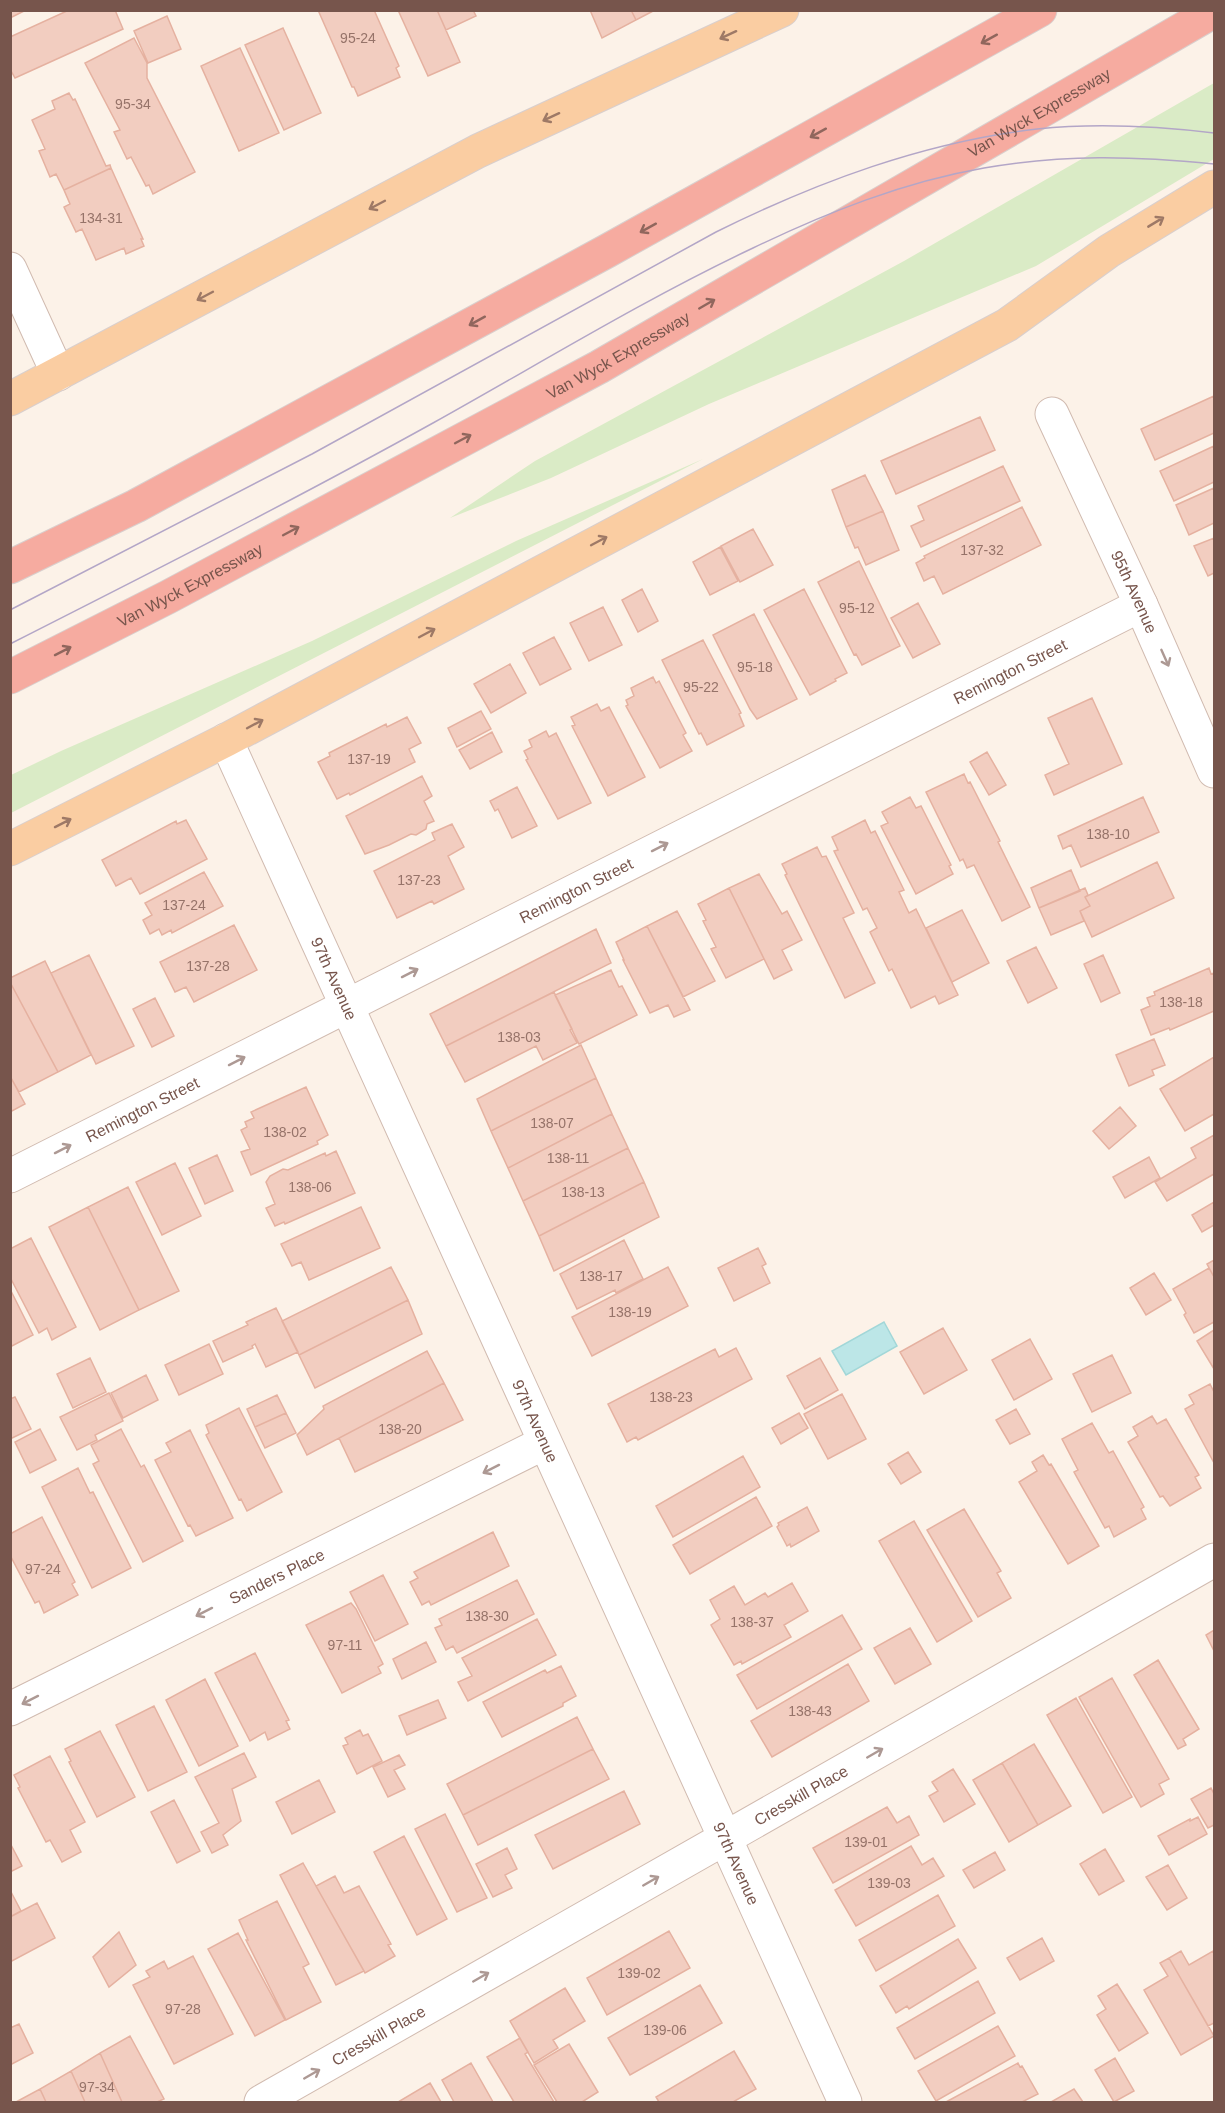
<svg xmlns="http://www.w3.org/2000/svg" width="1225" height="2113" viewBox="0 0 1225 2113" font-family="Helvetica,sans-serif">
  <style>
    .green { fill: #daebc6 }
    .water { fill: #bce6e7; stroke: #a2d7d8; stroke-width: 1.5 }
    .building { fill: #f2cdc0; stroke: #e5b1a0; stroke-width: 1.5 }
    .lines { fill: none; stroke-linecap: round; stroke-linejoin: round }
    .minor-casing { stroke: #d1bbb0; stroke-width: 35 }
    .major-casing { stroke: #d9cfcd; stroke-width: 35 }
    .highway-casing { stroke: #d9cfcd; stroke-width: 35 }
    .minor { stroke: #fff; stroke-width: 33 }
    .major { stroke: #facda2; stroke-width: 33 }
    .highway { stroke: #f6aba0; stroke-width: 33 }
    .tram { stroke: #b3a6c7; stroke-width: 1.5 }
    .oneway { stroke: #9e7966 }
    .oneway2 { stroke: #90665d }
    .oneway3 { stroke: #ad9994 }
    .labels { text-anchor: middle; stroke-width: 6; stroke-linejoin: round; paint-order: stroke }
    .number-label { font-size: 14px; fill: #967369 }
    .street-label { font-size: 16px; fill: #77554c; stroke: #fff7ef }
  </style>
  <rect width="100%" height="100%" fill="#fcf2e8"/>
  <path class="green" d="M1214 83V159L1036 266 709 404 551 478 450 518 535 461 904 261Z
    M703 459 11 813V775L61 751 312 641 516 541Z"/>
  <path class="water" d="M884 1322 897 1346 846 1375 832 1351Z"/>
  <path class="building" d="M10 10H26L10 18Z
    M69 10H115L123 29 15 78 10 69V37Z
    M318 10H374L399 66 396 68 400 77 358 96 354 87H352Z
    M398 10H437L460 62 428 76Z
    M437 10H473L476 16 446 30Z
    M590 10H631L636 20 602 38Z
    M631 10H655L636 20Z
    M167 16 181 49 148 63 134 31Z
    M283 28 321 113 284 130 245 45Z
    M134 38 147 63V78L195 172 153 194 149 185 146 186 131 157 127 159 114 132 120 130 85 63Z
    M240 48 279 133 239 151 201 66Z
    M69 93 73 100 75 99 106 166 110 165 111 168 64 190 56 174 50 177 39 151 45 149 32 120 55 109 52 101Z
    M111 168 143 239H141L144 246 126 254 124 248 96 260 82 229 76 232 64 207 70 204 64 190Z
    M1214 396V433L1155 460 1141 429Z
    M980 417 995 450 896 494 881 461Z
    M1214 446V482L1174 501 1160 471Z
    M1003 466 1020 501 921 547 911 526 924 520 918 506Z
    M865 475 883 511 846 527 832 490Z
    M1214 488V523L1189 535 1176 505Z
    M1022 507 1041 545 943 594 934 576 924 581 916 563 925 558 924 556Z
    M883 511 899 550 866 565 858 547 855 548 846 527Z
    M753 529 773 565 740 582 721 546Z
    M1214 538V573L1208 576 1194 546Z
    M720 547 738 581 710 595 693 562Z
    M859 561 900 646 862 665 856 654 854 655 818 582Z
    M642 589 658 621 638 632 622 600Z
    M804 589 847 673 835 679 836 681 810 695 764 610Z
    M918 603 940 644 913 658 891 618Z
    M603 607 622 645 589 661 570 623Z
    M754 614 797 699 757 719 750 709 713 635Z
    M554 637 571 669 540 685 523 653Z
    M703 640 741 713 739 714 744 726 707 745 701 733 699 734 662 660Z
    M510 664 526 693 491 713 474 684Z
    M653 677 656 683 659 681 686 733 683 735 692 751 660 768 626 706 628 705 626 700 634 696 631 688Z
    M1092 698 1122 764 1054 795 1045 775 1069 764 1048 718Z
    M597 704 601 711 609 707 645 777 608 796 572 726 575 725 571 717Z
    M481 711 491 729 457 747 448 728Z
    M407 717 421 743 409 749 415 762 350 795 349 793 337 799 318 762 330 756 329 753 386 724 387 727Z
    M546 731 549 737 556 733 591 803 558 819 526 760 528 759 524 751 532 747 529 740Z
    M492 732 502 752 470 769 459 750Z
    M987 752 1006 785 989 795 970 762Z
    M964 774 968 783 970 782 1000 841 998 842 1030 907 1002 921 974 865 967 868 963 859 960 861 926 792Z
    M422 776 432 796 424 801 434 821 427 824 426 829 416 835 411 834 389 845 365 854 346 816Z
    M517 787 537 826 512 838 498 809 495 811 490 801Z
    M910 797 916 808 921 806 951 865 949 866 953 874 916 894 881 826 888 823 882 812Z
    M1143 797 1159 832 1081 867 1071 845 1063 849 1058 836Z
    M186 820 207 859 140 894 131 878 116 886 102 860 176 821 177 824Z
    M865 820 871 833 875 831 904 890 899 892 909 913 916 909 958 995 939 1004 935 996 911 1008 892 969 889 971 870 932 877 928 867 908 863 910 834 851 838 850 832 837Z
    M452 824 464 847 448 856 464 889 434 904 432 901 397 918 374 871 435 840 432 833Z
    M817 847 822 857 826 856 854 913 843 918 875 983 845 998 785 875 787 874 782 864Z
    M1157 862 1174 898 1092 937 1080 911 1090 906 1085 897Z
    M1071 870 1080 891 1039 908 1031 888Z
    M204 872 223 906 172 933 171 930 162 935 159 929 150 934 143 920 152 915 145 903Z
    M759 874 782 914 787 911 802 940 782 950 792 970 774 979 729 888Z
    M729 888 764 959 726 978 711 949 716 947 703 921 706 920 698 904Z
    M1085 888 1088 895 1085 897 1090 906 1080 911 1084 921 1051 935 1039 908Z
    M962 910 989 963 952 982 926 928Z
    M677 911 715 981 683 997 647 926Z
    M234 925 257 970 194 1002 186 987 175 992 160 962Z
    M647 926 690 1010 674 1017 668 1005 650 1013 623 960H624L616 942Z
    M596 929 611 963 446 1046 430 1014Z
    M1036 947 1057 988 1028 1003 1007 961Z
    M89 955 134 1046 96 1064 51 973Z
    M1103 955 1120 993 1101 1002 1084 964Z
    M45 961 91 1055 58 1072 10 982V978Z
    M1209 968 1211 974 1214 973V1011L1170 1030 1169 1028 1151 1035 1141 1010 1150 1006 1147 998 1155 995 1154 992Z
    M611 970 619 987 622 986 637 1015 579 1044 555 995Z
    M10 982 58 1072 19 1092 10 1076Z
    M554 992 572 1029 570 1030 577 1043 543 1060 536 1046 465 1082 446 1046Z
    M155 998 174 1036 152 1047 133 1009Z
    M1154 1039 1165 1065 1152 1070 1154 1075 1129 1086 1116 1055Z
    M581 1045 596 1078 491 1131 477 1099Z
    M1214 1057V1114L1185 1131 1160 1089Z
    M10 1076 25 1104 10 1112Z
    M596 1078 612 1114 508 1168 491 1131Z
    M306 1087 328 1135 317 1141 318 1144 251 1175 241 1152 250 1149 241 1130 247 1127 245 1122 254 1118 251 1112Z
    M1120 1107 1136 1126 1109 1149 1093 1131Z
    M612 1114 628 1148 523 1201 508 1168Z
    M1214 1135V1174L1167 1201 1155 1182 1196 1158 1191 1148Z
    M628 1148 644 1182 539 1236 523 1201Z
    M336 1151 355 1193 285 1224 284 1222 275 1226 266 1208 275 1204 266 1182 270 1176 283 1169 288 1170 325 1153 326 1156Z
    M217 1155 233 1191 205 1204 189 1168Z
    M1149 1157 1160 1178 1125 1198 1113 1177Z
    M175 1163 201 1216 162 1235 136 1182Z
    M644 1182 659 1217 554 1271 539 1236Z
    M128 1187 179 1291 139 1310 88 1207Z
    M1214 1202V1225L1202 1232 1192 1215Z
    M88 1207 139 1310 100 1330 49 1227Z
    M361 1207 380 1248 309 1280 301 1262 292 1266 281 1244Z
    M31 1238 76 1327 52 1340 47 1328 39 1333 10 1277V1249Z
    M624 1240 643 1279 616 1293 615 1290 577 1309 560 1274Z
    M758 1248 766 1264 762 1266 770 1283 734 1301 718 1268Z
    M1214 1260V1277L1207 1264Z
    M391 1267 408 1300 299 1355 282 1321Z
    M668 1267 688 1306 592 1356 572 1317Z
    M1209 1268 1214 1277V1322L1194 1333 1184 1315 1186 1313 1173 1289Z
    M1154 1273 1171 1300 1146 1315 1130 1288Z
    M10 1289 33 1335 10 1347Z
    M408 1300 422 1334 315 1388 299 1355Z
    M276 1308 298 1352 266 1367 255 1344 252 1346 253 1348 223 1362 213 1341 248 1325 246 1322Z
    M943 1328 967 1370 924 1394 900 1352Z
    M1214 1330V1369L1197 1341Z
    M1030 1339 1052 1379 1014 1400 992 1360Z
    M209 1344 223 1374 179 1395 165 1365Z
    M736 1348 752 1379 638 1440 636 1437 627 1442 608 1404 715 1349 719 1357Z
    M427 1351 444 1383 307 1455 297 1435 324 1409 323 1406Z
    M1112 1355 1131 1393 1092 1412 1073 1374Z
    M90 1358 106 1392 73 1408 57 1374Z
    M820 1358 838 1390 805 1409 787 1376Z
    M146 1375 158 1400 123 1418 111 1393Z
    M444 1383 463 1420 355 1472 339 1438Z
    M1210 1384 1214 1392V1463L1185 1409 1194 1404 1189 1395Z
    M109 1393 123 1421 95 1435 97 1440 77 1450 60 1417Z
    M842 1394 866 1439 828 1459 804 1414Z
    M277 1395 286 1413 255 1427 247 1409Z
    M15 1397 31 1429 10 1439V1399Z
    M239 1408 282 1492 247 1511 241 1499 239 1500 206 1435 209 1433 206 1425Z
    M1016 1409 1030 1434 1010 1444 996 1420Z
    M286 1413 296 1433 265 1448 255 1427Z
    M799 1413 808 1428 781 1444 772 1428Z
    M1152 1416 1157 1424 1166 1419 1199 1475 1195 1477 1201 1488 1170 1506 1163 1496 1160 1497 1128 1442 1138 1436 1133 1427Z
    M1092 1423 1109 1453 1113 1451 1144 1507 1141 1509 1146 1519 1114 1537 1109 1526 1105 1528 1074 1472 1078 1470 1062 1439Z
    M40 1429 56 1460 30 1473 15 1442Z
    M121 1429 141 1467 144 1465 183 1541 143 1562 93 1464 99 1461 91 1445Z
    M190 1430 233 1518 196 1536 190 1525 188 1526 155 1460 171 1452 166 1443Z
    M908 1452 921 1472 901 1484 888 1464Z
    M1043 1455 1049 1465 1051 1464 1099 1546 1068 1564 1019 1482 1037 1471 1032 1462Z
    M743 1456 760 1487 673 1537 656 1506Z
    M78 1468 90 1493 93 1492 131 1568 92 1588 42 1487Z
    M756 1497 772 1526 690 1574 673 1545Z
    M807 1507 819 1531 791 1547 790 1544 787 1546 777 1527 779 1525 778 1523Z
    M964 1509 1001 1571 997 1573 1011 1598 978 1617 927 1530Z
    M42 1517 75 1582 72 1584 78 1595 44 1613 39 1601 35 1603 10 1555V1534Z
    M914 1521 972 1621 937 1642 879 1541Z
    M493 1532 509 1566 431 1605 429 1601 422 1605 410 1582 418 1578 414 1572Z
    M383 1575 408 1624 375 1641 350 1592Z
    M517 1580 534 1614 457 1653 453 1646 446 1650 435 1628 442 1625 439 1619Z
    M792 1583 808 1611 784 1625 791 1637 742 1664 741 1661 734 1665 711 1625 720 1619 710 1600 734 1586 745 1605 765 1593 768 1597Z
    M351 1603 356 1609 383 1664 378 1667 381 1673 342 1693 306 1625Z
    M842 1615 862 1649 757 1709 737 1675Z
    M537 1619 556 1655 468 1701 458 1682 472 1676 462 1658Z
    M910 1628 931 1664 895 1684 874 1648Z
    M1214 1630V1651L1206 1635Z
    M426 1642 436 1662 402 1679 393 1659Z
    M255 1653 289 1720 286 1721 290 1729 268 1740 265 1732 250 1741 215 1673Z
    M1158 1660 1199 1729 1183 1739 1186 1745 1178 1749 1134 1675Z
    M848 1664 869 1701 772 1757 751 1721Z
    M561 1666 576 1696 563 1703V1706L502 1737 483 1702 545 1670 547 1673Z
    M1112 1678 1169 1779 1159 1784 1164 1794 1141 1807 1079 1697Z
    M205 1679 238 1746 199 1766 166 1700Z
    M1076 1698 1132 1797 1103 1813 1047 1715Z
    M438 1700 446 1718 407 1735 399 1716Z
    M154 1706 187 1772 148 1791 116 1725Z
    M577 1717 593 1749 463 1815 447 1784Z
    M360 1730 363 1736 368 1734 382 1761 357 1774 343 1746 348 1744 345 1738Z
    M100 1731 135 1797 97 1817 69 1762 71 1761 65 1749Z
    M1034 1744 1071 1806 1038 1825 1002 1763Z
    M593 1749 609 1779 478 1845 463 1815Z
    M244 1753 256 1777 232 1789 241 1821 223 1835 228 1845 212 1853 201 1832 219 1823 195 1777Z
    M399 1755 405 1765 394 1770 405 1789 388 1797 373 1767Z
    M50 1756 85 1822 70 1830 81 1852 62 1862 50 1840 46 1842 18 1788 20 1787 14 1775Z
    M1002 1763 1038 1825 1009 1842 973 1780Z
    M953 1769 975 1804 944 1822 929 1796 938 1791 932 1782Z
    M319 1780 335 1812 292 1834 276 1802Z
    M1211 1788 1214 1794V1825L1208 1828 1191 1799Z
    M624 1791 640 1824 553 1869 535 1835Z
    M174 1800 200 1851 177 1863 151 1812Z
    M887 1807 897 1823 909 1816 919 1835 833 1883 813 1848Z
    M445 1814 487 1898 457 1912 415 1829Z
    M1198 1817 1207 1834 1169 1855 1158 1836 1190 1819V1821Z
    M404 1836 447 1919 417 1935 374 1852Z
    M10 1843 22 1866 10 1872Z
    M911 1846 922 1865 933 1858 944 1876 856 1926 835 1890Z
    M507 1848 517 1869 505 1875 512 1888 493 1897 476 1864Z
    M1105 1849 1124 1881 1099 1895 1080 1864Z
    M995 1852 1005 1870 974 1888 963 1870Z
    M303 1863 364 1971 336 1985 280 1875Z
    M1168 1865 1187 1898 1167 1910 1146 1877Z
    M335 1876 344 1893 359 1886 391 1944 388 1945 395 1956 365 1973 316 1886Z
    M10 1890 21 1911 10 1917Z
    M938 1895 955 1926 876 1971 859 1940Z
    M277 1901 309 1964 303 1967 321 2002 286 2020 246 1940H248L239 1920Z
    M37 1903 55 1938 10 1962V1917Z
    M669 1931 690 1968 607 2015 587 1978Z
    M119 1932 136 1965 109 1987 93 1957Z
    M238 1933 285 2020 255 2036 208 1949Z
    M1042 1938 1054 1961 1020 1980 1007 1958Z
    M958 1939 976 1968 909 2009 907 2006 896 2013 880 1986Z
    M1181 1951 1189 1965 1213 1951 1214 1954V2023L1208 2026 1169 1958Z
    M193 1956 233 2034 174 2064 133 1985 150 1977 146 1971 164 1961 168 1969Z
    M1169 1958 1214 2036 1181 2055 1144 1990 1168 1976 1160 1963Z
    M978 1981 995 2013 915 2059 897 2028Z
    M1117 1984 1148 2033 1119 2051 1097 2015 1106 2009 1098 1996Z
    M700 1985 722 2023 630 2075 608 2038Z
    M565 1988 585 2021 553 2040 558 2048 534 2063 510 2021Z
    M19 2024 33 2053 10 2065V2028Z
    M998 2026 1015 2056 936 2101 918 2071Z
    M130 2036 164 2099 157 2102H122L100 2053Z
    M520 2038 528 2052 525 2054 554 2102H514L487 2057Z
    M569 2044 598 2092 582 2102H557L534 2065Z
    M734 2051 756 2089 733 2102H659L656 2097Z
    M100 2053 122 2102H85L71 2071Z
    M1115 2058 1134 2091 1114 2102 1095 2070Z
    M471 2063 493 2102H454L442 2080Z
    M1018 2063 1020 2067 1022 2066 1038 2094 1022 2102H946Z
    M71 2071 85 2102H46L40 2089Z
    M430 2083 441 2102H398Z
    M40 2089 46 2102H16Z
    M1074 2089 1083 2102H1051Z"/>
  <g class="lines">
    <g class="minor-casing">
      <g id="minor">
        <path d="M10 269 58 374"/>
        <path id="s1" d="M1052 414 1141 605 1214 771"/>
        <path id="s2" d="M226 740 845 2102"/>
        <path id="s3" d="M10 1176 1141 605"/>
        <path id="s4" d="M10 1709 544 1443"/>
        <path id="s5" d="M261 2102 1214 1560"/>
      </g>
    </g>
    <g class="major-casing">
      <path id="major" d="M10 399 478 151 782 10
        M10 849 226 740 1007 325 1109 251 1214 187"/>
    </g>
    <g class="highway-casing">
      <g id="highway">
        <path d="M10 567 136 506 607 251 1040 10"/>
        <path id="s6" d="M10 677 168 597 599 367 1214 11"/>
      </g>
    </g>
    <use href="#minor" class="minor"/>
    <use href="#major" class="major"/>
    <use href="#highway" class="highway"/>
    <path class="tram" d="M10 610 312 454 716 232C817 182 924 142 1037 129 1095 123 1156 126 1214 133
      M10 644C152 572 294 500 433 423 539 364 643 300 753 248 826 213 903 182 984 168 1063 154 1135 156 1214 164"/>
  </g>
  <defs><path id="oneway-shaft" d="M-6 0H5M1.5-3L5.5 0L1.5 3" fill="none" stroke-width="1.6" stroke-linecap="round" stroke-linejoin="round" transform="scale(1.5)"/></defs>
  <g class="oneway">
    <use href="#oneway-shaft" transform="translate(728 35) rotate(155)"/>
    <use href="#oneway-shaft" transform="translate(551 117) rotate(155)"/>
    <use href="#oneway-shaft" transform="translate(377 205) rotate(152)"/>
    <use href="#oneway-shaft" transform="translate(1156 222) rotate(-31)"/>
    <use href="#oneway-shaft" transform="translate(205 296) rotate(152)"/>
    <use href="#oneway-shaft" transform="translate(599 541) rotate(-28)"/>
    <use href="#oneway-shaft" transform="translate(427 633) rotate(-28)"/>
    <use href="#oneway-shaft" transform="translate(255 724) rotate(-28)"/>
    <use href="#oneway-shaft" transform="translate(63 823) rotate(-27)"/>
  </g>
  <g class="oneway2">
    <use href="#oneway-shaft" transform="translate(989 39) rotate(151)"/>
    <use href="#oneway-shaft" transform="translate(818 133) rotate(151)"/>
    <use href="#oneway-shaft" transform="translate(648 228) rotate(151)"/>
    <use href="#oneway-shaft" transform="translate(707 304) rotate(-30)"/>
    <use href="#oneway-shaft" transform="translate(477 321) rotate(151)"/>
    <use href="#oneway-shaft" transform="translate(463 439) rotate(-28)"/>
    <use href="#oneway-shaft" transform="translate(291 531) rotate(-28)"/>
    <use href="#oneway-shaft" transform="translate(63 651) rotate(-27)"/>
  </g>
  <g class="oneway3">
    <use href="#oneway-shaft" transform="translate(1165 658) rotate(66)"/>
    <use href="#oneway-shaft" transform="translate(660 847) rotate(-27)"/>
    <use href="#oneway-shaft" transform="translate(410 973) rotate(-27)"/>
    <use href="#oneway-shaft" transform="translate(237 1061) rotate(-27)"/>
    <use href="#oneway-shaft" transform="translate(63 1149) rotate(-27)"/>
    <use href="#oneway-shaft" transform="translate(491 1469) rotate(153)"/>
    <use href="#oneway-shaft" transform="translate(204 1612) rotate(153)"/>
    <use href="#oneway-shaft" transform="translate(30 1700) rotate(153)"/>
    <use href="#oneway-shaft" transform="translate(875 1753) rotate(-30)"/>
    <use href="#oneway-shaft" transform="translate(651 1881) rotate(-30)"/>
    <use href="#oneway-shaft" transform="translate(481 1977) rotate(-30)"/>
    <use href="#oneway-shaft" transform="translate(312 2074) rotate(-30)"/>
  </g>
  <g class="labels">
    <g class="number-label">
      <text x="358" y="43">95-24</text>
      <text x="133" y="109">95-34</text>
      <text x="101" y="223">134-31</text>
      <text x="982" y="555">137-32</text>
      <text x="857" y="613">95-12</text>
      <text x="755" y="672">95-18</text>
      <text x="701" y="692">95-22</text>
      <text x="369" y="764">137-19</text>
      <text x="1108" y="839">138-10</text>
      <text x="419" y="885">137-23</text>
      <text x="184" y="910">137-24</text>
      <text x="208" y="971">137-28</text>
      <text x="1181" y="1007">138-18</text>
      <text x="519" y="1042">138-03</text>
      <text x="552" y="1128">138-07</text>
      <text x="285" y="1137">138-02</text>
      <text x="568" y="1163">138-11</text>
      <text x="310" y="1192">138-06</text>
      <text x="583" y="1197">138-13</text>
      <text x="601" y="1281">138-17</text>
      <text x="630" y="1317">138-19</text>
      <text x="671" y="1402">138-23</text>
      <text x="400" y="1434">138-20</text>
      <text x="43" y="1574">97-24</text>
      <text x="487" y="1621">138-30</text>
      <text x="752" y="1627">138-37</text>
      <text x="345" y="1650">97-11</text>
      <text x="810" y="1716">138-43</text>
      <text x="866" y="1847">139-01</text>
      <text x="889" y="1888">139-03</text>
      <text x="639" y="1978">139-02</text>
      <text x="183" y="2014">97-28</text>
      <text x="665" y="2035">139-06</text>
      <text x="97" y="2092">97-34</text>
    </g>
    <g class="street-label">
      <text dy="6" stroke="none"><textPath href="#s6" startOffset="1174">Van Wyck Expressway</textPath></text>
      <text dy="6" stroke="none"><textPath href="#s6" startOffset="688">Van Wyck Expressway</textPath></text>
      <text dy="6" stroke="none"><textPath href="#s6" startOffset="202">Van Wyck Expressway</textPath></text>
      <text dy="6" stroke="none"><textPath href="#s1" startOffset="196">95th Avenue</textPath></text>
      <text dy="6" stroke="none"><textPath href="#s3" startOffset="1120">Remington Street</textPath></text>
      <text dy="6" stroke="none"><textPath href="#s3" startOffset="634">Remington Street</textPath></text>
      <text dy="6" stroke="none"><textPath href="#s2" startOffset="262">97th Avenue</textPath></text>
      <text dy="6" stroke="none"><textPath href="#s3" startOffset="148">Remington Street</textPath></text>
      <text dy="6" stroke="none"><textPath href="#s2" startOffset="748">97th Avenue</textPath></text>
      <text dy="6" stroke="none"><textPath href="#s4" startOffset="298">Sanders Place</textPath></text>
      <text dy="6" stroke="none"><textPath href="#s5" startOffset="621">Cresskill Place</textPath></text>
      <text dy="6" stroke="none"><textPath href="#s2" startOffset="1234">97th Avenue</textPath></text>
      <text dy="6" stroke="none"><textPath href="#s5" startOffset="135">Cresskill Place</textPath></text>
    </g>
  </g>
  <rect width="1225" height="2113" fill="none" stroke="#77554c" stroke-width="24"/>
</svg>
